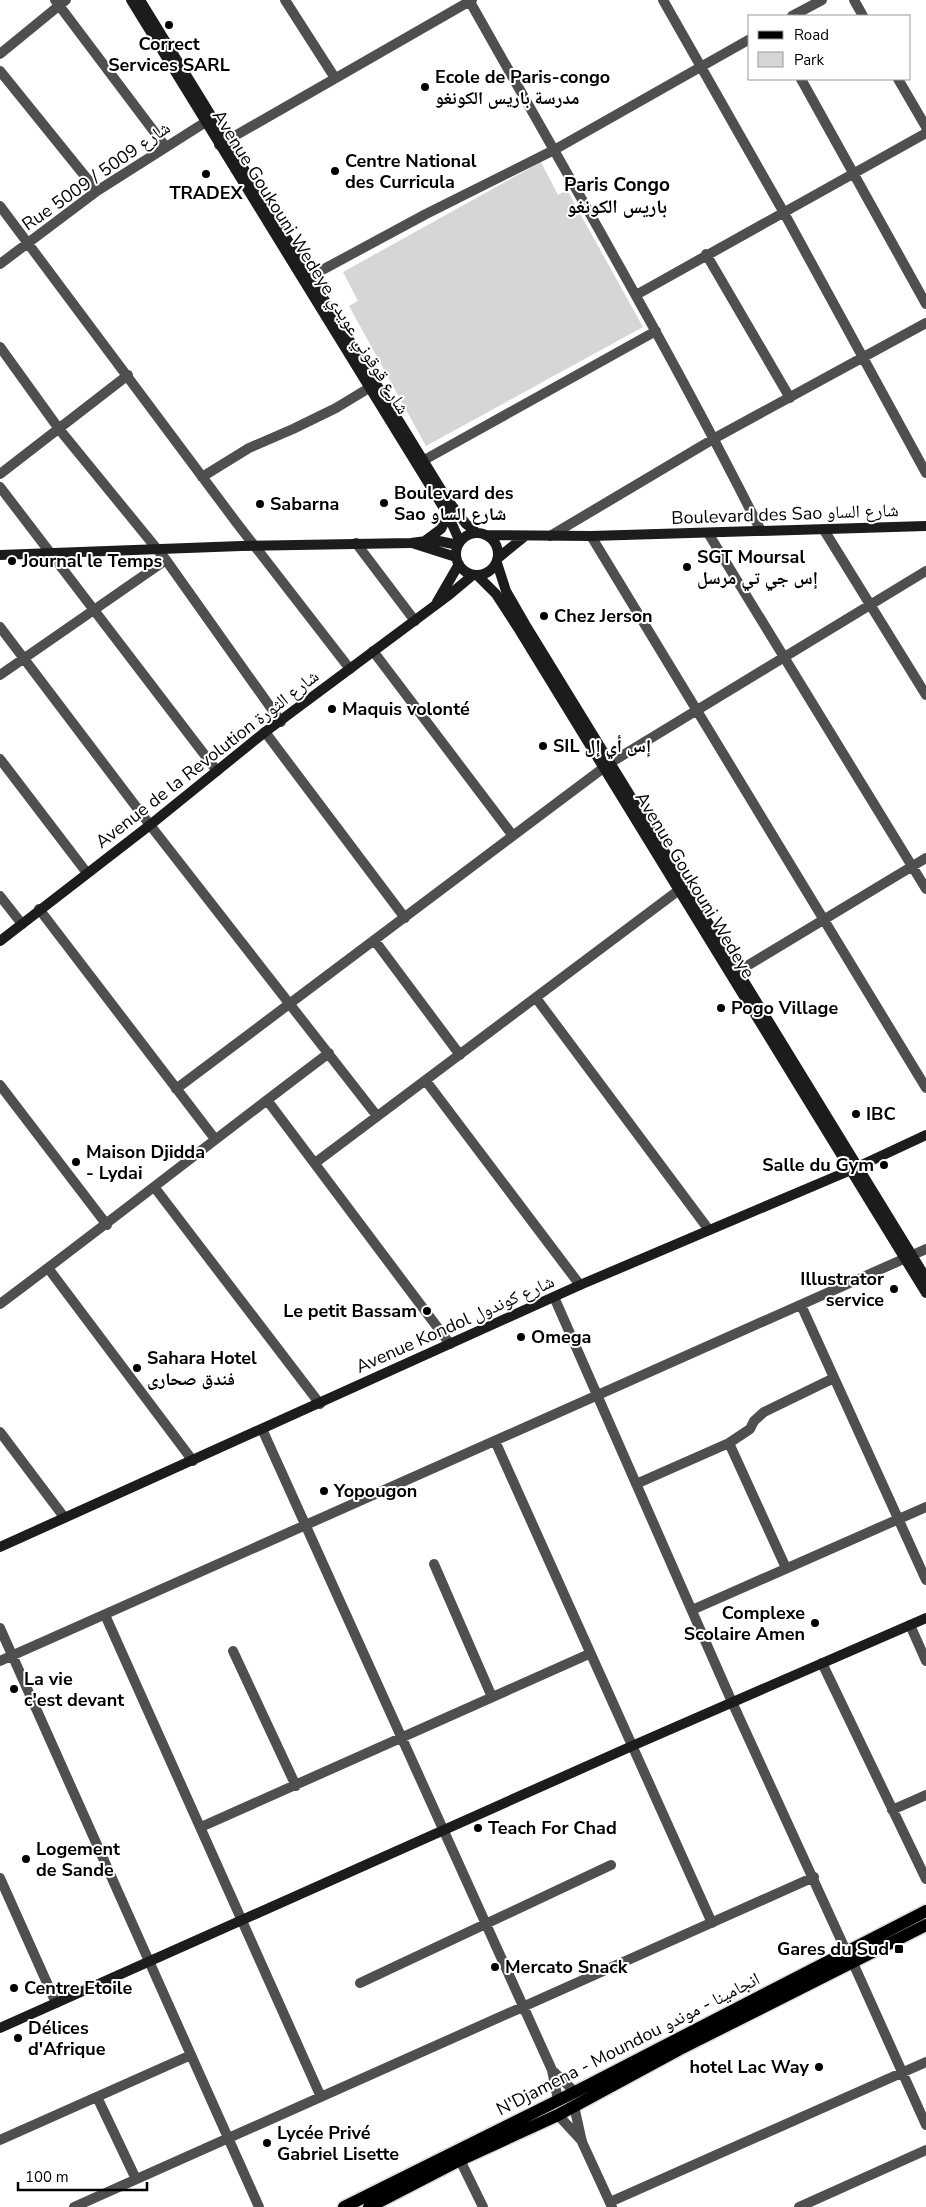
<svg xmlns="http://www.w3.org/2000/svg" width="926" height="2207" viewBox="0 0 926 2207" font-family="'Nunito Sans','Noto Naskh Arabic',sans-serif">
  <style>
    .green { fill: #d6d6d6 }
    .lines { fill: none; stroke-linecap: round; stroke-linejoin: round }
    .primary-casing { stroke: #dbdbdb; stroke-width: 15 }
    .street { stroke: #4f4f4f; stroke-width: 10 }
    .secondary { stroke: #1c1c1c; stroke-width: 10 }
    .primary { stroke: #000; stroke-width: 12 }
    .poi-dot { fill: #000; stroke: #fff; stroke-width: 2 }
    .labels { text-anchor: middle; stroke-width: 4; stroke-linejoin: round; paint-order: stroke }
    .poi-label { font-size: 18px; font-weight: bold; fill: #000; stroke: #fff; text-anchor: start }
    .street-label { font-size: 18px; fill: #000; stroke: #fff }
    .neighbourhood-label { font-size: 19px; font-weight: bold; fill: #000; stroke: #fff }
  </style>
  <rect width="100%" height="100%" fill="#fff"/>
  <path class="green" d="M541 162 558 195 567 190 643 327 426 446 349 306 358 301 343 272Z"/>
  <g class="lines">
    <g class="primary-casing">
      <path id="primary" d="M344 2207 575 2092 926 1911
        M369 2207 460 2160 558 2115 680 2049 926 1925"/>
    </g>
    <path class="street" d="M55 0 165 146
      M285 0 335 78
      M469 0C568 176 670 350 761 531
      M663 0 783 211 926 473
      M854 0 863 16
      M792 16 822 0
      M0 54 66 0
      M0 71 97 191
      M801 79 926 304
      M898 79 926 127
      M219 145 472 0
      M0 206 236 522 350 669
      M706 254 790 398
      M0 264 97 191 212 118
      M311 276 426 214 554 150 750 39
      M636 295 926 133
      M0 347 59 429 166 560 281 722
      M417 464 656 331
      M0 474 128 375
      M202 477 249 448 293 429 336 408 369 388
      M0 487 217 771
      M824 530 926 695
      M708 533 926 889
      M550 536 715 438 926 323
      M591 536 926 1088
      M356 543 415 621
      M0 627 150 825 377 1116
      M373 651 513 836
      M0 675 166 560
      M265 732 405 918
      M0 759 87 873
      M0 896 22 924
      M39 909 215 1139
      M375 941 460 1055
      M732 975 926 858
      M536 998 709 1230
      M426 1081 580 1285
      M0 1085 107 1225
      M176 1089 610 763 926 571
      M267 1100 450 1344
      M315 1163 679 890
      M155 1188 320 1404
      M48 1268 193 1461
      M554 1297 732 1702 847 1953
      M0 1304C111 1221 219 1136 329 1053
      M801 1305 926 1580
      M262 1429 552 2070 558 2100
      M0 1432 64 1517
      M495 1441 712 1923
      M729 1443 786 1568
      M636 1484 729 1443 750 1429 754 1421 764 1412 834 1378
      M434 1564 492 1697
      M692 1610 926 1507
      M105 1615 321 2097
      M910 1625 926 1661
      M0 1628 259 2207
      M233 1651 296 1786
      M0 1661 926 1249
      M822 1663 926 1879
      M892 1810 926 1795
      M201 1827 589 1654
      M0 1878 56 2003
      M853 1963 926 2125
      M360 1983 611 1865
      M552 2070 575 2092
      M97 2097 136 2179
      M574 2106 582 2142 612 2207
      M558 2115 582 2141
      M0 2140 191 2055
      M460 2160 483 2207
      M610 2202 926 2062
      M74 2207 814 1877
      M799 2207 926 2150"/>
    <path class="secondary" d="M131 0 448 515 460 542
      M140 0 447 499 466 524 477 533
      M456 554a21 21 0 1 1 42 0a21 21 0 1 1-42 0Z
      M485 535 591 536 926 526
      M426 540 441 529 448 515
      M412 543 456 557
      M0 555 241 546 411 543 434 540 458 545
      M498 558 525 536
      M497 563 506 591 525 624 926 1278
      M477 575 496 594 518 628 926 1293
      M437 602 459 564
      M0 941 150 825 265 732 449 595 473 575
      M0 1547 580 1285 851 1170 926 1135
      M0 2028 632 1746 926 1618"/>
    <use href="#primary" class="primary"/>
  </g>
  <g class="poi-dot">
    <circle cx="169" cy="25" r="5"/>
    <circle cx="425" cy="87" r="5"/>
    <circle cx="335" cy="171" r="5"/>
    <circle cx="206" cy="174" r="5"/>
    <circle cx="384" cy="503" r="5"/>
    <circle cx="260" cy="504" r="5"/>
    <circle cx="12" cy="561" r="5"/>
    <circle cx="687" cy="567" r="5"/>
    <circle cx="544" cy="616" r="5"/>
    <circle cx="332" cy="709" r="5"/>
    <circle cx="543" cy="746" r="5"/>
    <circle cx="721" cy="1008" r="5"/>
    <circle cx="856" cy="1114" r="5"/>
    <circle cx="76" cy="1162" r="5"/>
    <circle cx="884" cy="1165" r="5"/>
    <circle cx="894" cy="1289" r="5"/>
    <circle cx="427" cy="1311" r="5"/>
    <circle cx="521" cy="1337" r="5"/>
    <circle cx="137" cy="1368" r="5"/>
    <circle cx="324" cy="1491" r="5"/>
    <circle cx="815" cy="1623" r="5"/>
    <circle cx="14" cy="1689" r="5"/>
    <circle cx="478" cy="1828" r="5"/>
    <circle cx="26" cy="1859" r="5"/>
    <rect x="894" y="1944" width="10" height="10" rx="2.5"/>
    <circle cx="495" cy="1967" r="5"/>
    <circle cx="14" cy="1988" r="5"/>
    <circle cx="18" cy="2038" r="5"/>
    <circle cx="819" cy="2067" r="5"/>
    <circle cx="267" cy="2143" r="5"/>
  </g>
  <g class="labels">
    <g class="poi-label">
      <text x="169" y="50" text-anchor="middle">Correct<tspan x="169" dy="21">Services SARL</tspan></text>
      <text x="435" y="83">Ecole de Paris-congo<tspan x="435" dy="21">مدرسة باريس الكونغو</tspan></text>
      <text x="345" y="167">Centre National<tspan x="345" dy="21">des Curricula</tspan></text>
      <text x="206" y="199" text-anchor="middle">TRADEX</text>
      <text x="394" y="499">Boulevard des<tspan x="394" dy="21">Sao شارع الساو</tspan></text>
      <text x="270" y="510">Sabarna</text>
      <text x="697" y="563">SGT Moursal<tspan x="697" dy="21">إس جي تي مرسل</tspan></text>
      <text x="22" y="567">Journal le Temps</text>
      <text x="554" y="622">Chez Jerson</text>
      <text x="342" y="715">Maquis volonté</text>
      <text x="553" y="752">SIL إس أي إل</text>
      <text x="731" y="1014">Pogo Village</text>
      <text x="866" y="1120">IBC</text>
      <text x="86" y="1158">Maison Djidda<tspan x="86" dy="21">- Lydai</tspan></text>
      <text x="874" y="1171" text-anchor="end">Salle du Gym</text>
      <text x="884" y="1285" text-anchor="end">Illustrator<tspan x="884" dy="21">service</tspan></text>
      <text x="417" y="1317" text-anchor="end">Le petit Bassam</text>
      <text x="531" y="1343">Omega</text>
      <text x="147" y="1364">Sahara Hotel<tspan x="147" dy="21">فندق صحارى</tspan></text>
      <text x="334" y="1497">Yopougon</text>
      <text x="805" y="1619" text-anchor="end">Complexe<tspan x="805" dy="21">Scolaire Amen</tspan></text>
      <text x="24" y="1685">La vie<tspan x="24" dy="21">c'est devant</tspan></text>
      <text x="488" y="1834">Teach For Chad</text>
      <text x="36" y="1855">Logement<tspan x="36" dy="21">de Sande</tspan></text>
      <text x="889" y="1955" text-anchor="end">Gares du Sud</text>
      <text x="505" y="1973">Mercato Snack</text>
      <text x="24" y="1994">Centre Etoile</text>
      <text x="28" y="2034">Délices<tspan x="28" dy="21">d'Afrique</tspan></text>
      <text x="809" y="2073" text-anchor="end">hotel Lac Way</text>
      <text x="277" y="2139">Lycée Privé<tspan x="277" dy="21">Gabriel Lisette</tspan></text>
    </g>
    <g class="street-label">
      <text transform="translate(96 176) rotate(-35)" y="6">Rue 5009 / شارع 5009</text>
      <text transform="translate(311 262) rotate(58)" y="6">Avenue Goukouni Wedeye شارع قوقوني عويدي</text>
      <text transform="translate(785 514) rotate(-2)" y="6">Boulevard des Sao شارع الساو</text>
      <text transform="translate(207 759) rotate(-38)" y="6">Avenue de la Revolution شارع الثورة</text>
      <text transform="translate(695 885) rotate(59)" y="6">Avenue Goukouni Wedeye</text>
      <text transform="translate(455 1324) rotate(-24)" y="6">Avenue Kondol شارع كوندول</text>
      <text transform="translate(628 2044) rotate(-27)" y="6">N'Djamena - Moundou انجامينا - موندو</text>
    </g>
    <g class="neighbourhood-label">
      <text x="617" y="191">Paris Congo<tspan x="617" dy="22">باريس الكونغو</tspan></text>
    </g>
  </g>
  <rect x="748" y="15" width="162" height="65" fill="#ffffff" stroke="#999999"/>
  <rect x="758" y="31" width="25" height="8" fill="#000000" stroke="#999999"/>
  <text x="794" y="40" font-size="15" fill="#000000">Road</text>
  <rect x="758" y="52" width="25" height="15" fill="#d6d6d6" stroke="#999999"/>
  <text x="794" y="65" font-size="15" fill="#000000">Park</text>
  <path d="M18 2182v8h129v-8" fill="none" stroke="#000000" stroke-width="2.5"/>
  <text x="25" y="2182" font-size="15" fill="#000000" stroke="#ffffff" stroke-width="4" paint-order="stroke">100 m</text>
</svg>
